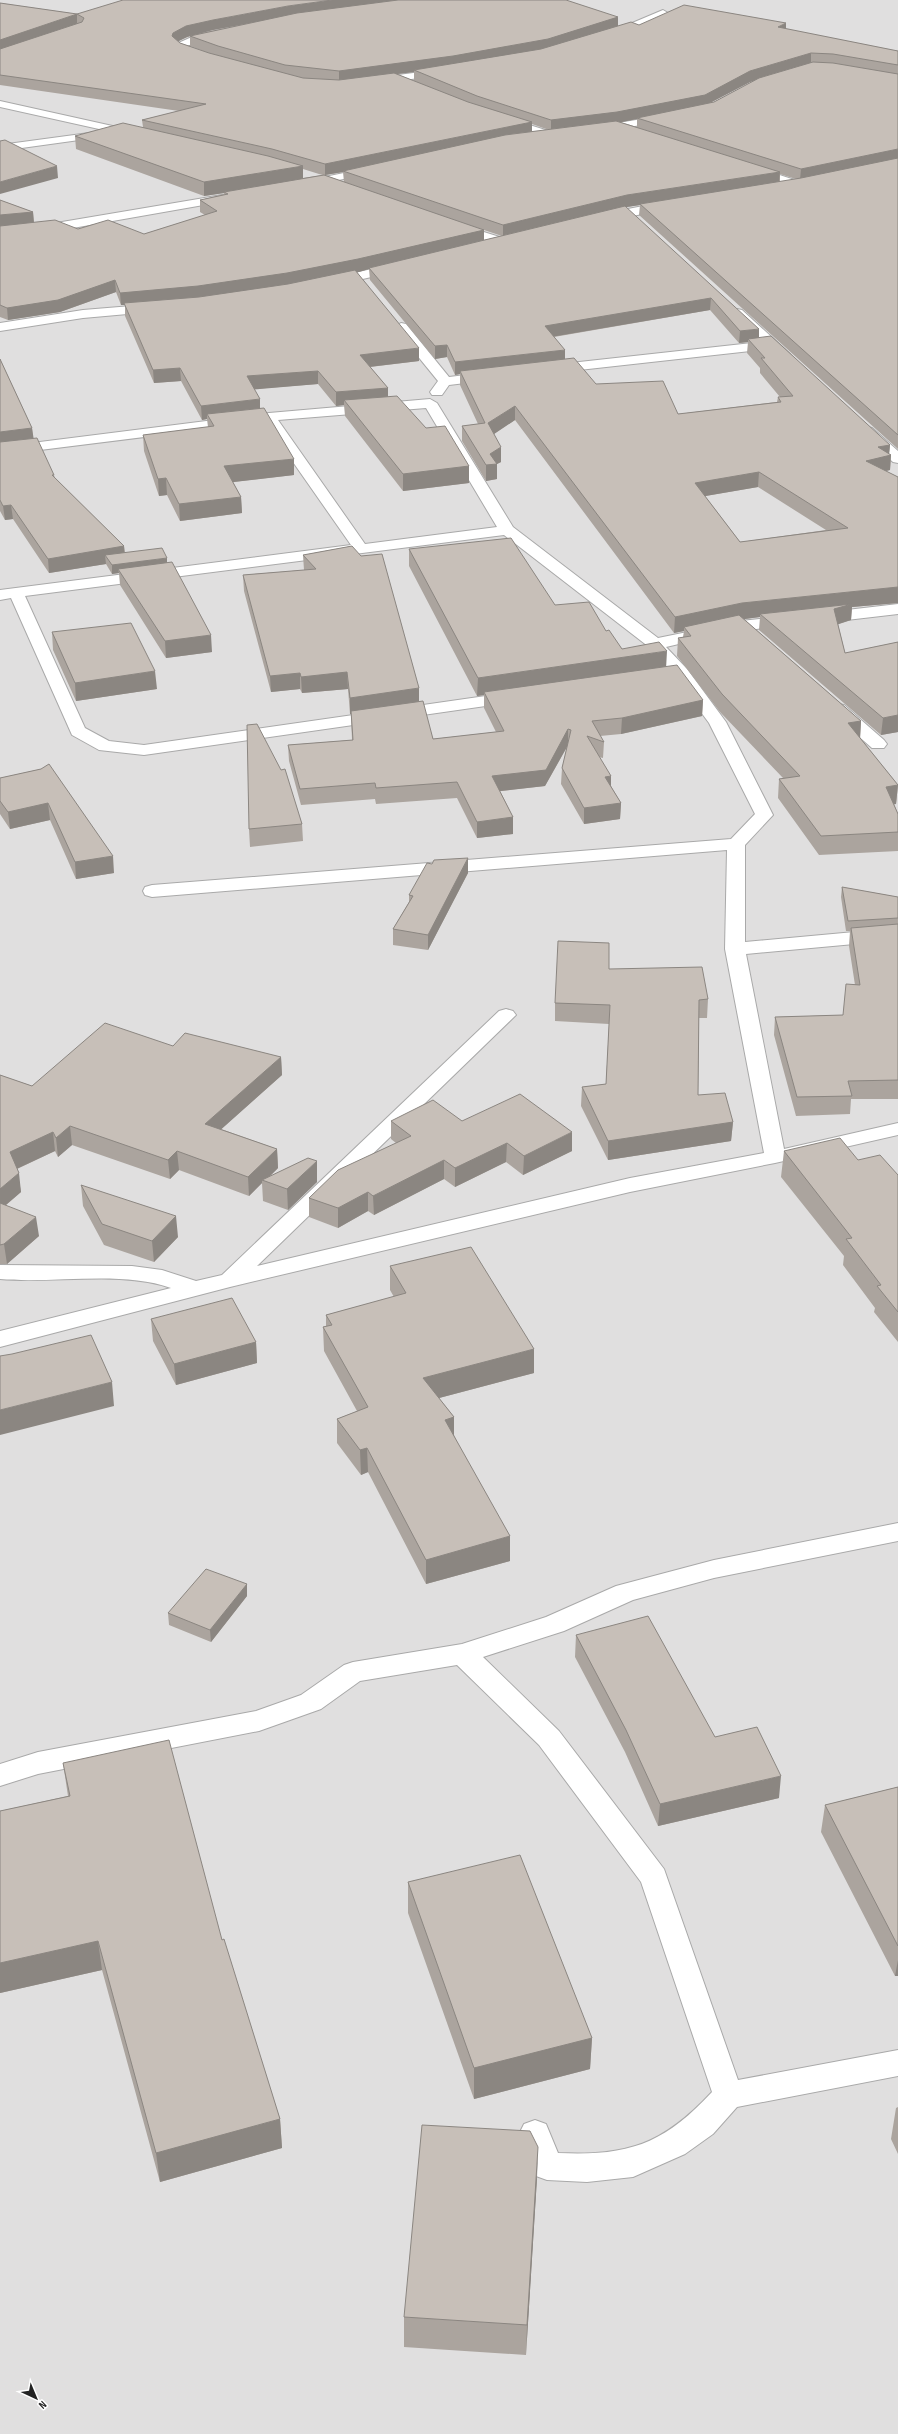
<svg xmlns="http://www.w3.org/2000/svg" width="898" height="2434" viewBox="0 0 898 2434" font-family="'Sofia Sans Condensed',sans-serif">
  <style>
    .residential { fill: #e0dfdf }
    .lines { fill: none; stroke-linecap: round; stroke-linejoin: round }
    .minor-casing { stroke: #a9a9a9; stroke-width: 2 }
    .minor { fill: #fff; fill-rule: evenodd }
    .wall { fill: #aba49e; fill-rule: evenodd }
    .shaded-wall { fill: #8b8681 }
    .building { fill: #c7bfb8; stroke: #8b8681; fill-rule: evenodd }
  </style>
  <rect width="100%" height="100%" fill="#f2efe9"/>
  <path class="residential" d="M0 0H898V2434H0Z"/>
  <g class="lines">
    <g class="minor-casing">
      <path id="minor" d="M663 10 668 13 666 15 633 31 611 37 606 34Z
        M218 31 222 32V36L186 46 206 54V58C196 61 180 53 174 45L194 36Z
        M444 69 448 70V74L375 84 370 81 375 78Z
        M0 101 135 131 141 134 135 137 0 107Z
        M666 115 670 116V120L600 132 594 129 600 126Z
        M504 117 555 133 557 135 551 138 500 122V118Z
        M104 131 110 134 108 136 0 151V145Z
        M752 166 804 183 806 185 800 188 748 171V167Z
        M373 167 379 170 377 172 305 187 299 184 305 181Z
        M228 194 232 196 234 198 232 200 50 232 0 237V229L50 224Z
        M669 201 673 202 675 205 673 208 602 222 596 218 602 214Z
        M455 223 506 239 508 242 502 246 451 230 449 227Z
        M398 263 404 267 402 270 332 286 326 282 328 279Z
        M156 304 161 305 162 308 161 311 83 318 0 331V323L83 310Z
        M737 309 742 310 790 354 792 357 790 360H780L769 349 552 373 545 369 552 365 761 342 732 316 731 313Z
        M401 323 406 324 449 377 490 372 497 376 490 380 449 385 442 395H432L430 392 438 381 394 327Z
        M430 399 437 403 513 527 658 638 707 628 713 630 715 633 713 636 666 647 687 669 726 722 773 815 745 845V942L898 928V940L746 954 784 1149 898 1123V1135L775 1163 630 1192 230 1287 0 1347V1331L171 1288C122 1270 53 1284 0 1279V1265L132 1266 162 1270 196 1281 222 1275 499 1011 506 1009 513 1011 516 1015 257 1266 630 1178 764 1153 725 949 727 850 152 897 145 895 143 891 145 887 152 885 731 839 755 814 709 723 675 677 649 647 504 535 25 596 85 728 109 741 144 745 514 692 520 693 522 697 520 701 514 702 144 755 99 750 72 735 11 598 0 600V590L351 545 265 422 0 455V447L269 413ZM426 408 497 527 365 544 278 420Z
        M867 427 872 428 898 451V463L893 462 862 434 860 431 862 428Z
        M898 604V614L821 623 813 618 821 613Z
        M789 616 795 618 797 621 795 624 741 631 735 629 733 626 735 623 741 621Z
        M838 704 844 705 884 740 887 744 884 748H872L832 713 830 709 832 705Z
        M898 1523V1541L714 1578 633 1600 564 1631 483 1657 559 1731 664 1869 738 2080 898 2050V2076L737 2107 713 2134 685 2154 633 2177 587 2182 547 2180 536 2176 519 2134 524 2124 535 2120 546 2124 558 2153C628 2156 663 2145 712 2092L641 1882 539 1745 457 1665 360 1681 321 1709 259 1731 38 1774 0 1786V1764L38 1752 256 1711 301 1695 344 1665 353 1662 462 1644 546 1617 616 1586 714 1560Z"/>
    </g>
    <use href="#minor" class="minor"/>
  </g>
  <path class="wall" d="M0 3 77 14V23V14L618 26 639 25 786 29 898 51V449L639 215 640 205 626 207 759 338 890 445 889 454 891 455 890 470 886 471 898 477V603L852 607 851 620 838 624 845 653 898 642V732L881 735 759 630 760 617 744 619 861 721 860 738 898 785 896 804H894L898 814V851L819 855 778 798 779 779 783 778 720 712 677 656 678 638 683 637 684 631 674 633 515 420 494 434 501 462 497 464V479L486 481 462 441V426L478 424 460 385V374L455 375 447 357 435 359 370 280 369 269 357 272 419 361 370 367 388 388V397L469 466V483L403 491 345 416 344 405 336 406 318 384 254 389 260 408 294 475 233 482 241 497 242 513 180 521 167 495 159 496 144 451 143 435 208 427 207 419 202 420 181 381 154 383 125 316V305H121L116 292 60 312 8 320 0 317V200L33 212 34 223 78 229 144 234 205 215 200 212V200L224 194V193L204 196 76 149 75 136 143 127 142 120 179 111 0 85ZM241 25 200 33 213 30ZM190 36V46L201 50 180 43 178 41ZM414 72V81L397 74ZM756 80 714 102 710 103 750 82ZM637 119V127L620 122ZM532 124 549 130 532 132ZM303 169 319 174 323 175 303 178ZM343 172 344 182 325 175ZM780 174 783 175 796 179 780 182ZM484 230 502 236 484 240ZM710 310 739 343 748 342 747 353 760 368V373L780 397H778L777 402 678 414 596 384 565 359 554 337ZM758 487 826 530 740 542 705 496Z
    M0 359 32 428 33 439 54 475 55 478 124 546 125 553 167 563 212 652 166 658 120 585 119 573 112 574 106 564 49 573 13 519 5 520 0 511Z
    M352 546 419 702 433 739 496 732 484 708V695L477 696 409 566V549L555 605 606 631 622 649 666 667 703 700 702 716 621 734 600 736 604 742 603 758 599 757 611 786 621 803 620 819 584 824 561 784 562 768 567 747 545 786 500 791 513 817V834L477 838 457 798 376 804 375 799 301 805 289 761 288 745 352 740 351 714H350L348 689 302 693 300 689 271 692 244 591 243 575 304 570 303 555Z
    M52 632 157 689 76 701 53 650Z
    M41 769 114 873 76 879 50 820 10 829 0 814V778Z
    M281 770 302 824 303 841 250 847 249 829Z
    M468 858V873L428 950 393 945V929L409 902V895L432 864Z
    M842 887 898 897V1099H851L850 1114 796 1116 774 1035 775 1017 843 1015 855 985 849 946 850 931H846L841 897Z
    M609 969 708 999 707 1018H699L698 1095 733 1122 731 1141 608 1160 581 1106 582 1087 606 1084 609 1024 555 1021V1003Z
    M173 1046 281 1057 282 1075 221 1129 277 1149 278 1168 269 1177 317 1182 288 1210 263 1201 262 1183 249 1196 179 1170 170 1179 72 1145 58 1157 55 1151 17 1169 21 1192 6 1205 39 1236 7 1264H0V1075L32 1086Z
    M391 1121H462L572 1151 523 1175 506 1162 455 1187 444 1179 374 1215 368 1211 338 1228 309 1217V1198L396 1143 391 1139Z
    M784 1151 858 1160 898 1175V1342L874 1312 875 1308 843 1265 844 1256 781 1177Z
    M81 1185 178 1237 154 1262 104 1245 83 1206Z
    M390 1266 534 1373 439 1398 454 1417V1435L510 1561 426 1584 368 1472 361 1475 337 1443V1419L357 1411 324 1351 323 1327 326 1326V1315L394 1297 390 1290Z
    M151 1319 256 1342 257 1363 176 1385 153 1341Z
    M247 1584V1596L211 1642 169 1625 168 1613Z
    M576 1635 715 1737 779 1798 658 1826 625 1752 575 1657Z
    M63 1763 222 1940 280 2119 282 2148 160 2182 102 1970 0 1993V1811L68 1796Z
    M898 1787V1976H895L821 1832 825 1805Z
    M408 1882 592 2038 590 2069 474 2099 408 1913Z
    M898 2107V2154L891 2139 896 2108Z
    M537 2178 526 2355 404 2347V2317Z"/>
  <path class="shaded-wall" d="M332 0H408L289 16 213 30 187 37 173 44 172 36 173 33 186 26 213 20 288 6Z
    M77 14V25L0 50V40Z
    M618 17V28L548 50 414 70V72L339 81V71Z
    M786 23V33L778 27Z
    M811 53V64L750 82 704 106 637 118V119L617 123 551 130V120L750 71Z
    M532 122V134L343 171V172L325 175V164Z
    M898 149V160L800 180 801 169Z
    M57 166 58 178 0 194V182Z
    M303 166V180L224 192V193L204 196V182Z
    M780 172 779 183 640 204V205L627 207 503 236V225L627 195Z
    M33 212 34 224 0 227V215Z
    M484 230V242L369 268V269L359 272 288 286 199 299 124 303 125 305H121L120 293Z
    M115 280 116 292 60 312 8 320 7 308Z
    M711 298 710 310 545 338V326Z
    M759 329V341L748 339V342L739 343 740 331Z
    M447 345V357L435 359V346Z
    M419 348V361L360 368V355Z
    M565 350V362L460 371V374L455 375V362Z
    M180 368 181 381 154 383 153 370Z
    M318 371V384L248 390 247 376Z
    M388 388V401L344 400V405L336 406V392Z
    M260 399V413L207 414V419L202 420 201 406Z
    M515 406V420L488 438V423Z
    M32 428 34 441 0 445V432Z
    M890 445 889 455H891L890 470 865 476 866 461 878 447Z
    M501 447V462L497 464V479L486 481V465L490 454Z
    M294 459V475L225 483 224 466Z
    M469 466V483L403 491V474Z
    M759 472 758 487 694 498 695 483Z
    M166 478 167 495 159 496 158 479Z
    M241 497 242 513 180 521 179 504Z
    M11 505 13 519 5 520 3 506Z
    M124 546 125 560 105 555 106 564 49 573 48 559Z
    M167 558V567L118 569 119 573 112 574V565Z
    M898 587V603L852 607 851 620 833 626 760 614V617L684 627V631L674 633 675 617 742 603Z
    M211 635 212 652 166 658 165 641Z
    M667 651 666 669 484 692V695L477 696 478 678Z
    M155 671 157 689 76 701 75 683Z
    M347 672 348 689 302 693 301 677Z
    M300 673V689L271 692 270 676Z
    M419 688V704L350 714V698Z
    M703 700 702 716 621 734 622 718Z
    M898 715V732L881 735 883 718Z
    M861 721 860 739 848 723Z
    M568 729V745L545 786 492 792V776Z
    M611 776V792L605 777Z
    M898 785 896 804 884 806 886 787Z
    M48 803 50 820 10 829 8 812Z
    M621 803 620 819 584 824V808Z
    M513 817V834L477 838V822Z
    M113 856 114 873 76 879 75 862Z
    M468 858V873L428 950V935Z
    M281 1057 282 1075 207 1142 205 1124Z
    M733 1122 731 1141 608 1160V1141Z
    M70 1126 72 1145 58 1157 56 1138Z
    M53 1132 55 1151 12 1171 10 1152Z
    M572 1132V1151L523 1175 524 1156Z
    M507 1143 506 1162 455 1187V1168Z
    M277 1149 278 1168 265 1181 262 1180V1183L249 1196 248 1177Z
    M177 1151 179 1170 170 1179 168 1160Z
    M444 1160V1179L374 1215 373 1196Z
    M317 1161V1182L288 1210 287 1189Z
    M19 1173 21 1192 0 1210V1189Z
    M368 1192V1211L338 1228V1208Z
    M176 1216 178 1237 154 1262 152 1241Z
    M36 1217 39 1236 7 1264 4 1244Z
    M256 1342 257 1363 176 1385 174 1364Z
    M534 1349V1373L424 1402 423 1378Z
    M112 1382 114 1406 0 1435V1410Z
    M454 1417V1441L445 1420Z
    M367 1448 368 1472 361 1475 360 1450Z
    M510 1536V1561L426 1584V1560Z
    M247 1584V1596L211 1642 210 1630Z
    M781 1776 779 1798 658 1826 660 1804Z
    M98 1941 102 1970 0 1993V1963Z
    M898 1960V1976H895Z
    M592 2038 590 2069 474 2099V2068Z
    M280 2119 282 2148 160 2182 156 2153Z
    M538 2147 537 2178 526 2355 527 2325Z"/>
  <path class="building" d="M123 0H332L288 6 213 20 186 26 173 33 172 36 180 43 209 53 303 78 339 80 394 73 468 102 532 122 325 164 272 149 142 120 206 104 0 75V49L82 22 84 18 77 14Z
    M398 0H566L618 17 548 39 453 56 339 71 285 65 218 46 190 36 297 13Z
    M0 3 77 14 0 40Z
    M684 5 786 23 778 27 898 51V65L833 54 811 53 750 71 705 95 617 112 551 120 477 96 414 70 541 49 631 22 639 25Z
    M813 62 833 63 898 74V149L801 169 637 118 714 102 759 78Z
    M616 121 780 172 627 195 503 225 343 171 505 135Z
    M123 123 268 156 303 166 204 182 75 136Z
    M5 140 57 166 0 182V141Z
    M898 158V435L640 204 801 178Z
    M324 175 484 230 358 259 287 273 198 286 120 293 115 280 58 300 7 308 0 305V226L55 220 78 229 108 220 144 234 217 211 200 200 228 194 224 192Z
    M0 200 33 212 0 215Z
    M625 206 759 329 740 331 711 298 545 326 565 350 455 362 447 345 435 346 369 268Z
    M355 270 419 348 360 355 388 388 336 392 318 371 247 376 260 399 201 406 180 368 153 370 124 303 199 297 288 284Z
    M771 336 890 445 878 447 891 455 866 461 898 477V587L742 603 675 617 515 406 488 423 501 447 490 454 497 464 486 465 462 426 485 423 460 371 574 358 596 384 663 381 678 414 781 402 778 397 793 396 761 358H765L748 339ZM759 472 848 528 740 542 695 483Z
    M0 359 32 428 0 432Z
    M397 396 426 428 445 426 469 466 403 474 344 400Z
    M264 408 294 459 224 466 241 497 179 504 166 478 158 479 143 435 214 426 207 414Z
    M37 438 54 475H52L124 546 48 559 11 505 3 506 0 500V442Z
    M511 538 555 605 589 602 606 631 609 630 622 649 659 642 667 651 478 678 409 549Z
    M352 546 361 556 382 554 419 688 350 698 347 672 301 677 300 673 270 676 243 575 316 569 303 555Z
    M162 548 167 558 112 565 105 555Z
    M172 562 211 635 165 641 118 569Z
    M852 604 834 609 845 653 898 642V715L883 718 760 614Z
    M739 615 861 721 848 723 898 785 886 787 898 814V832L821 836 779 779 800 776 722 694 678 638 691 636 684 627Z
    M131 623 155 671 75 683 52 632Z
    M677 665 703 700 622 718 592 721 604 742 587 736 611 776 605 777 621 803 584 808 562 768 571 730 568 729 546 770 492 776 513 817 477 822 457 782 376 788 375 783 300 789 288 745 353 740 351 711 423 701 433 739 504 731 484 692Z
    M257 724 281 770 285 769 302 824 249 829 247 725Z
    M49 764 113 856 75 862 48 803 8 812 0 801V778L41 769Z
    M468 858 428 935 393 929 413 896 409 895 427 863 432 864 434 860Z
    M842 887 898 897V918L848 921Z
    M898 924V1080L848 1081 852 1096 797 1097 775 1017 843 1015 846 984 860 985 851 928Z
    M558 941 609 943V969L702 967 708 999 699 1000 698 1095 725 1093 733 1122 608 1141 582 1087 606 1084 610 1005 555 1003Z
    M105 1023 173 1046 185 1033 281 1057 205 1124 277 1149 248 1177 177 1151 168 1160 70 1126 56 1138 53 1132 10 1152 19 1173 0 1189V1075L32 1086Z
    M520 1094 572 1132 524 1156 507 1143 455 1168 444 1160 373 1196 368 1192 338 1208 309 1198 338 1170 411 1136 391 1121 433 1100 462 1121Z
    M840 1138 858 1160 880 1155 898 1175V1312L877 1286 881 1285 846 1239 852 1238 784 1151Z
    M308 1158 317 1161 287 1189 262 1180Z
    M81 1185 176 1216 152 1241 102 1224Z
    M0 1203 36 1217 4 1244 0 1245Z
    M471 1247 534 1349 423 1378 454 1417 445 1420 510 1536 426 1560 367 1448 360 1450 337 1419 368 1407 323 1327 332 1325 326 1315 406 1293 390 1266Z
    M232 1298 256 1342 174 1364 151 1319Z
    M91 1335 112 1382 0 1410V1356L12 1354Z
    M206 1569 247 1584 210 1630 168 1613Z
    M648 1616 715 1737 757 1727 781 1776 660 1804 626 1730 576 1635Z
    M169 1740 222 1940 224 1939 280 2119 156 2153 98 1941 0 1963V1811L70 1796 63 1763Z
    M898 1787V1946L825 1805Z
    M520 1855 592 2038 474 2068 408 1882Z
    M422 2125 530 2131 538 2147 527 2325 404 2317Z"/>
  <g transform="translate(36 2398) rotate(136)" stroke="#ffffff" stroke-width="3" paint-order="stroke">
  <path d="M0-3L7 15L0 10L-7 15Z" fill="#222222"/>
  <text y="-6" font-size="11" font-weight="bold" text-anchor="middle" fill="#222222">N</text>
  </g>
</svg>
